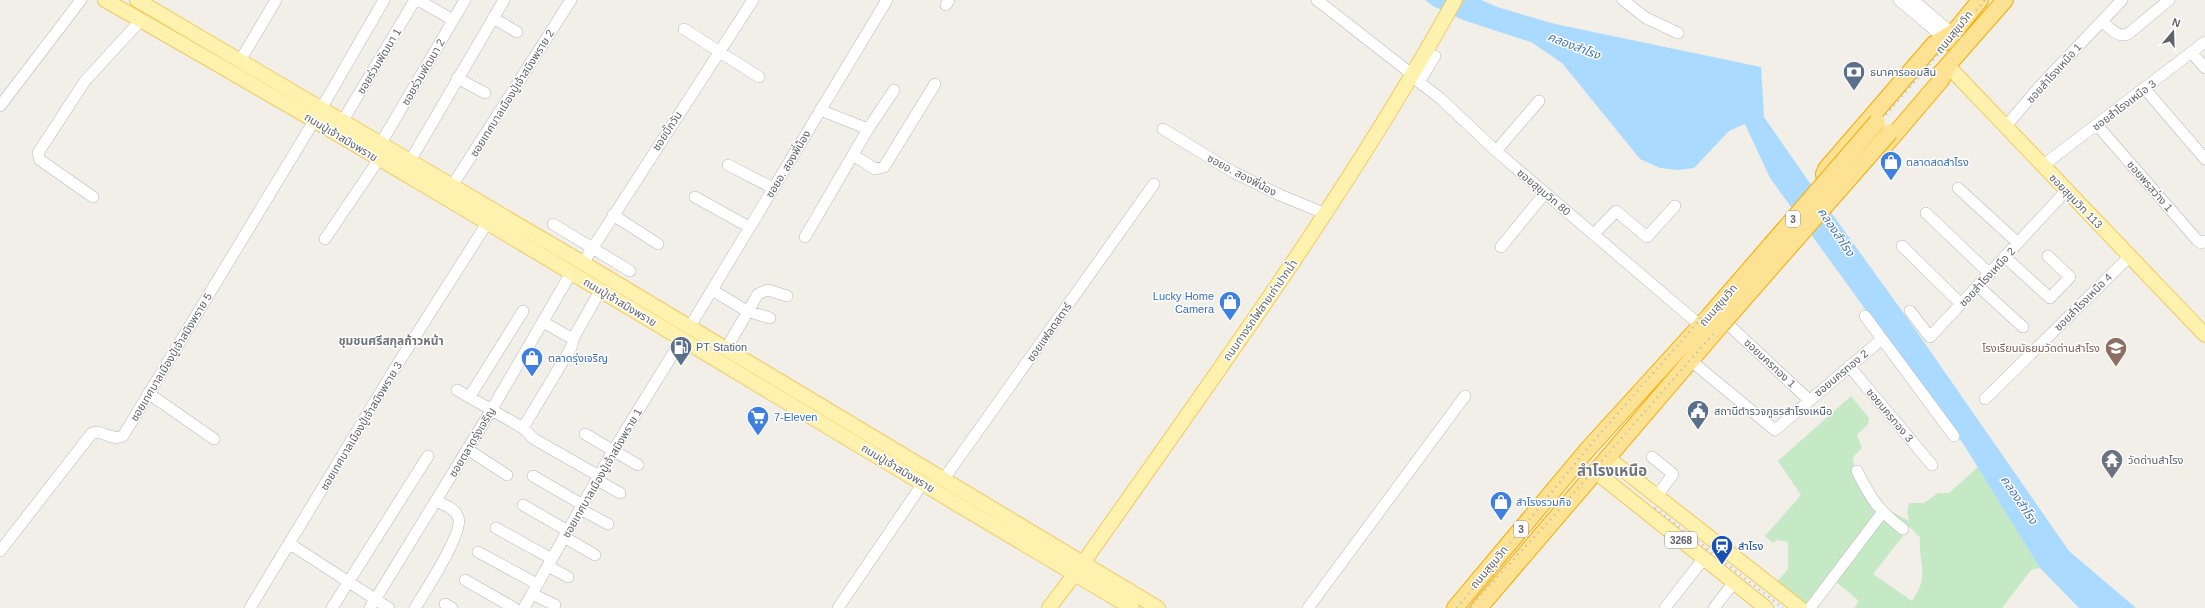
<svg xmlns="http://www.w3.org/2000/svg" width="2205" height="608" viewBox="0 0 2205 608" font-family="Arial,'Noto Sans Thai',sans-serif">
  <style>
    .green { fill: #c5e8c5; fill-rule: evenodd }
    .water { fill: #aadaff }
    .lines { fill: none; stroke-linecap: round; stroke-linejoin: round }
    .minor-casing { stroke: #b5b8bc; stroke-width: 12 }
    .major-casing { stroke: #f2c960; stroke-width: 16 }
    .highway-casing { stroke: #f9ab00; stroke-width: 18 }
    .minor { stroke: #fff; stroke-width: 11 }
    .major { stroke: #fff2af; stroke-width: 14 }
    .highway { stroke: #fde293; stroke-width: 16 }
    .rail { stroke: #b6b7b8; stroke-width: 2.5; stroke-dasharray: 1 5; stroke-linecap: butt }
    .highway-bridge-casing { stroke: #f9ab00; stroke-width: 18; stroke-linecap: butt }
    .highway-bridge { stroke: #fde293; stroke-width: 16 }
    .labels { text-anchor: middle; stroke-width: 3; stroke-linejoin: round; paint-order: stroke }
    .shield { fill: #fff; stroke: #8f9295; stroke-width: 1 }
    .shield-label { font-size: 10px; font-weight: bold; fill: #5f6368 }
    .street-label { font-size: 11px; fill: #5f6368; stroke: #fff }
    .service-label { font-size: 11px; fill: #4e5e75; stroke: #fff; text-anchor: start }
    .shop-label { font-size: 11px; fill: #366cbe; stroke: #fff; text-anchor: start }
    .education-label { font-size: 11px; fill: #785e54; stroke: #fff; text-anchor: end }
    .worship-label { font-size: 11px; fill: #5b616d; stroke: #fff; text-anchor: start }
    .transit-label { font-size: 11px; fill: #164399; stroke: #fff; text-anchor: start }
    .water-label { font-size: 12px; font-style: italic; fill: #4174aa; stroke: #fff }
    .neighbourhood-label { font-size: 12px; font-weight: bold; fill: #70757a; stroke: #fff }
    .district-label { font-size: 15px; font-weight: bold; fill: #70757a; stroke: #fff }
  </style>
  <rect width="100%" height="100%" fill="#f1efe8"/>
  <path class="green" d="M1851 396 1869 418 1868 424 1857 435 1862 448 1853 457 1854 466 1889 510 1909 521 1907 512 1909 503H1924L1938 493H1949L1978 467 2040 568 2031 570 2002 608H1854L1859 601 1835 581 1812 608 1777 582 1788 569V542L1777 540 1773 543 1765 536 1801 495 1778 461ZM1910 527 1920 537C1918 565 1931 574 1912 601L1873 574Z"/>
  <path class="water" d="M1425 0H1481L1497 7 1555 24 1761 67 1764 117 1807 179 1910 322 2069 551 2136 608H2079L2040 568 1964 445 1770 178 1745 124 1729 131 1694 168 1678 170 1660 168 1640 159 1562 63 1531 42 1463 20 1433 6Z"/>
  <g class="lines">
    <g class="minor-casing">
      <path id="minor" d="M418 0 453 20
        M1317 0 1413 75
        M1623 0 1646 18 1678 33
        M1899 0 1944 38
        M1913 0 1952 33
        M946 5 949 0
        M493 18 517 32
        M2102 21C2110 28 2117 38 2128 34L2169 0
        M684 29 759 77
        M2192 53 2205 68
        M1435 56 1419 82 1440 98 1496 151 1694 320
        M240 61 276 0
        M457 78 485 93
        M2145 89 2205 159
        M0 106 81 0
        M321 109 384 0
        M820 110 868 129 894 90
        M342 122 415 0
        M2097 125 2197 240 2201 243 2205 241
        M2006 126 2041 85 2122 0
        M1163 129 1233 172 1280 195 1326 214
        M381 143 465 0
        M1496 151 1539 101
        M853 155 875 169 884 167 935 84
        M410 161 504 0
        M728 165 773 188
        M2042 166 2205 42
        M452 186 571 0
        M1958 188 2018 243
        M93 197 40 160 38 153 85 81 141 20
        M695 197 749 227
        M1926 213 1990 274
        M613 215 658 244
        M553 224 630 271
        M1594 234 1616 211 1647 237 1675 206
        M805 237 868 129
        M325 239 379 159
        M1902 246 1961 304
        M1501 247 1545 193
        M2005 257 2050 298 2070 277 2048 256
        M583 263 753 0
        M1978 286 2023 327
        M712 290 747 311 770 318
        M1910 311 1930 337 2066 191
        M1865 316 1954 436
        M543 322 573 339
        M1730 326 1809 400
        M689 328 887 0
        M726 349 758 294 768 290 787 296
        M1690 360 1775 430 1882 339
        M1849 366 1932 465
        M457 390 523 428 534 439 599 476
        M148 393 214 439
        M470 396 523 311
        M1985 399 2130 256
        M523 428 571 348 574 337 600 291
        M585 434 638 465
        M467 449 507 475
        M1652 457 1673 474 1657 496
        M1857 471C1871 499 1878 510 1903 529
        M533 476 583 505
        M597 480 620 493
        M943 480 1154 184
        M523 505 568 531
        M580 509 608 524
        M496 528 552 559
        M564 537 595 555
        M290 544 389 608
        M0 551 92 433C102 429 112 442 123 436L314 121
        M478 552 537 584
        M548 566 568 577
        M465 580 514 608
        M532 594 555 605
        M445 604 452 608
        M250 608 397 365 491 217
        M332 608 428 456
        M370 608 492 409 571 273
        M415 608C424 593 465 531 458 517 455 508 444 505 436 501
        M524 608 613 451 682 339
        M838 608 923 483
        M1308 608 1465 396
        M1665 608 1704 558
        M1714 608 1734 582
        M1810 608 1882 513"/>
    </g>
    <g class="major-casing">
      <path id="major" d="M105 0C451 196 789 406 1132 608
        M137 0 583 263 1158 608
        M1948 66 2205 335
        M1608 458 1800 608
        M1596 472 1766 608
        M1049 608 1083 563C1212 379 1346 197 1455 0"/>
    </g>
    <g class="highway-casing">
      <path id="highway" d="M1946 42 1980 0
        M1940 74 2005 0
        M1883 148 1941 80 1948 66
        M1825 179 1824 174 1826 169 1934 44 1952 33
        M1455 608 1588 449 1710 315
        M1479 608 1721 325"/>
    </g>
    <use href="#minor" class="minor"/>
    <use href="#major" class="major"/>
    <use href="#highway" class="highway"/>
    <path class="rail" d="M1655 508 1783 608
      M1457 608 1596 438 1679 344 1759 250 1825 182 1871 132 1985 0
      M1469 608 1557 512 1770 269 1836 182 1873 138"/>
    <g class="highway-bridge-casing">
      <path id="highway-bridge" d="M1710 315 1877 122
        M1721 325 1890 132"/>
    </g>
    <use href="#highway-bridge" class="highway-bridge"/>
  </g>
  <defs>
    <g id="bank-pin" transform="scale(1.15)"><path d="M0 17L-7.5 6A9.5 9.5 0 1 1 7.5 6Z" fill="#5c6f8a" stroke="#fff"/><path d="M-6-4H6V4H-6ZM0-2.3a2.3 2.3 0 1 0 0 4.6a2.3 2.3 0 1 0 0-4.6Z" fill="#fff"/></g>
    <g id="shop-pin" transform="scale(1.15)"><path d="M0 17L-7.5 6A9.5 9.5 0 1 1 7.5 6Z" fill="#3f7fe0" stroke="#fff"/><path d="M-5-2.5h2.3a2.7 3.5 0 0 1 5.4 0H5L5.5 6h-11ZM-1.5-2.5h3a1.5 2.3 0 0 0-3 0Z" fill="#fff"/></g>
    <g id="fuel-pin" transform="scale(1.15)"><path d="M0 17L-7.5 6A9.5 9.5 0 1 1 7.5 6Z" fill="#5c6f8a" stroke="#fff"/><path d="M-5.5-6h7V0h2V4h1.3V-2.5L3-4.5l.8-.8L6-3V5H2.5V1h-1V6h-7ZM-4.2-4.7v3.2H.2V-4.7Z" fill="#fff"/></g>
    <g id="school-pin" transform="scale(1.15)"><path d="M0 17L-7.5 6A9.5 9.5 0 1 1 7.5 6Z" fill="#8d6e63" stroke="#fff"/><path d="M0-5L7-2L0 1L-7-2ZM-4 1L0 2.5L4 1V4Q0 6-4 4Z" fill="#fff"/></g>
    <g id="civic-pin" transform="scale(1.15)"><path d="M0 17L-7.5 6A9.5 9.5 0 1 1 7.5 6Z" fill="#5c6f8a" stroke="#fff"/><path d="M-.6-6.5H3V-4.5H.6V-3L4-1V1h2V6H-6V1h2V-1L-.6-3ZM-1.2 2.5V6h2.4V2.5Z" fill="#fff"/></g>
    <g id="supermarket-pin" transform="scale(1.15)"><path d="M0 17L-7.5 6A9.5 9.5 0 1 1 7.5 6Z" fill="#3f7fe0" stroke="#fff"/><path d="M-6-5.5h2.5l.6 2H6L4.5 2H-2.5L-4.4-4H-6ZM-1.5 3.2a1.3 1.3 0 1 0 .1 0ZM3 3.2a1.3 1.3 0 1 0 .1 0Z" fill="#fff"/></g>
    <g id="temple-pin" transform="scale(1.15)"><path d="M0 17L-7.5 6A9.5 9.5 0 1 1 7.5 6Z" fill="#6b7280" stroke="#fff"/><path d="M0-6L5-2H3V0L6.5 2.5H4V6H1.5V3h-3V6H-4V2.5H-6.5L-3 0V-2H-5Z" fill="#fff"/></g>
    <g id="station-pin" transform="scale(1.15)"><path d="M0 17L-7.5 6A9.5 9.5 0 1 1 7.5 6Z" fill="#1a4fb4" stroke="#fff"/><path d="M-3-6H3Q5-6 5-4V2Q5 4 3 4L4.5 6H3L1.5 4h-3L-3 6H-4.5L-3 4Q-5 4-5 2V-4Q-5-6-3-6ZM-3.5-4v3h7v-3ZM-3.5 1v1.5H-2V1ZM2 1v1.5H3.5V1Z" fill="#fff"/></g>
  </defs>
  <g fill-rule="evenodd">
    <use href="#bank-pin" x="1854" y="72"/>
    <use href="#shop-pin" x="1891" y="162"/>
    <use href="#shop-pin" x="1230" y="302"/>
    <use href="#fuel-pin" x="681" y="347"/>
    <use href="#school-pin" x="2116" y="348"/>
    <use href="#shop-pin" x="532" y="358"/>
    <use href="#civic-pin" x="1698" y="411"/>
    <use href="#supermarket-pin" x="758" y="417"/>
    <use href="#temple-pin" x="2112" y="460"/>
    <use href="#shop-pin" x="1501" y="502"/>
    <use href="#station-pin" x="1722" y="546"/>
  </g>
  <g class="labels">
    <g class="shield">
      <rect x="1786" y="211" width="14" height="16" rx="3"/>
      <rect x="1514" y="521" width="14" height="16" rx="3"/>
      <rect x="1665" y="532" width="32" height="16" rx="3"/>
    </g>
    <g class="shield-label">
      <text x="1793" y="223">3</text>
      <text x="1521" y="533">3</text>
      <text x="1681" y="544">3268</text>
    </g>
    <g class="street-label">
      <text transform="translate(1954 32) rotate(-51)" y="4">ถนนสุขุมวิท</text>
      <text transform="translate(379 61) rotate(-59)" y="4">ซอยร่วมพัฒนา 1</text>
      <text transform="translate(423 72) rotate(-60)" y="4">ซอยร่วมพัฒนา 2</text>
      <text transform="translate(2054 73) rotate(-48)" y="4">ซอยสำโรงเหนือ 1</text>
      <text transform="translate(512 93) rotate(-58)" y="4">ซอยเทศบาลเมืองปู่เจ้าสมิงพราย 2</text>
      <text transform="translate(2124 105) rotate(-37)" y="4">ซอยสำโรงเหนือ 3</text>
      <text transform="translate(667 131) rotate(-57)" y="4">ซอยบิ๊กวัน</text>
      <text transform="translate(341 137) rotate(31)" y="4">ถนนปู่เจ้าสมิงพราย</text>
      <text transform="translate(788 164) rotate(-59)" y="4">ซอยอ. สองพี่น้อง</text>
      <text transform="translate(1242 175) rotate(28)" y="4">ซอยอ. สองพี่น้อง</text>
      <text transform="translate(2150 186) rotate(49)" y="4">ซอยพรสว่าง 1</text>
      <text transform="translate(1544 192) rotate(40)" y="4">ซอยสุขุมวิท 80</text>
      <text transform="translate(2076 201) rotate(46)" y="4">ซอยสุขุมวิท 113</text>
      <text transform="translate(1987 277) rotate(-47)" y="4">ซอยสำโรงเหนือ 2</text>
      <text transform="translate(620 302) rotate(31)" y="4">ถนนปู่เจ้าสมิงพราย</text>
      <text transform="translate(2083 302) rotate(-45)" y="4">ซอยสำโรงเหนือ 4</text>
      <text transform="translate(1718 305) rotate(-49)" y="4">ถนนสุขุมวิท</text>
      <text transform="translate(1260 310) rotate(-55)" y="4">ถนนทางรถไฟสายเก่าปากน้ำ</text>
      <text transform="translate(1049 332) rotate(-55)" y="4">ซอยแฟลตสตาร์</text>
      <text transform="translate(171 357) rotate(-59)" y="4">ซอยเทศบาลเมืองปู่เจ้าสมิงพราย 5</text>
      <text transform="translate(1770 363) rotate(43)" y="4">ซอยนครทอง 1</text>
      <text transform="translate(1841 373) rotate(-40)" y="4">ซอยนครทอง 2</text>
      <text transform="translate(1890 415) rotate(50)" y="4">ซอยนครทอง 3</text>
      <text transform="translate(361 426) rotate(-59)" y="4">ซอยเทศบาลเมืองปู่เจ้าสมิงพราย 3</text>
      <text transform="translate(472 442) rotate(-59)" y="4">ซอยตลาดรุ่งเจริญ</text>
      <text transform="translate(898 468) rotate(31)" y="4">ถนนปู่เจ้าสมิงพราย</text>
      <text transform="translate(602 473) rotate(-60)" y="4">ซอยเทศบาลเมืองปู่เจ้าสมิงพราย 1</text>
      <text transform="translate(1489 567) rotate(-50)" y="4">ถนนสุขุมวิท</text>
    </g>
    <g class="service-label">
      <text x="1870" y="76">ธนาคารออมสิน</text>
      <text x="696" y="351">PT Station</text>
      <text x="1714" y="415">สถานีตำรวจภูธรสำโรงเหนือ</text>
    </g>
    <g class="shop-label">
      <text x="1906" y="166">ตลาดสดสำโรง</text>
      <text x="1214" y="300" text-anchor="end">Lucky Home<tspan x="1214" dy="13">Camera</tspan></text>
      <text x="548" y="362">ตลาดรุ่งเจริญ</text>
      <text x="774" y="421">7-Eleven</text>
      <text x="1516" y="506">สำโรงรวมกิจ</text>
    </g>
    <g class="education-label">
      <text x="2100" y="352">โรงเรียนมัธยมวัดด่านสำโรง</text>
    </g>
    <g class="worship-label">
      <text x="2128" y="464">วัดด่านสำโรง</text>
    </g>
    <g class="transit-label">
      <text x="1738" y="550">สำโรง</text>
    </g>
    <g class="water-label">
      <text transform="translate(1574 46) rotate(21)" y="4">คลองสำโรง</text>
      <text transform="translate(1836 232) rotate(56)" y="4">คลองสำโรง</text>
      <text transform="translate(2019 500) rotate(56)" y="4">คลองสำโรง</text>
    </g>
    <g class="neighbourhood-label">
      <text x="391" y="345">ชุมชนศรีสกุลก้าวหน้า</text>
    </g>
    <g class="district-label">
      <text x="1612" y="476">สำโรงเหนือ</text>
    </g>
  </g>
  <g transform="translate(2173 32) rotate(19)" stroke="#ffffff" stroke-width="3" paint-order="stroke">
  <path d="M0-3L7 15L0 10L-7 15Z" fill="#5f6368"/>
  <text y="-6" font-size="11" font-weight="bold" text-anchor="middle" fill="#5f6368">N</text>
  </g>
</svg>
